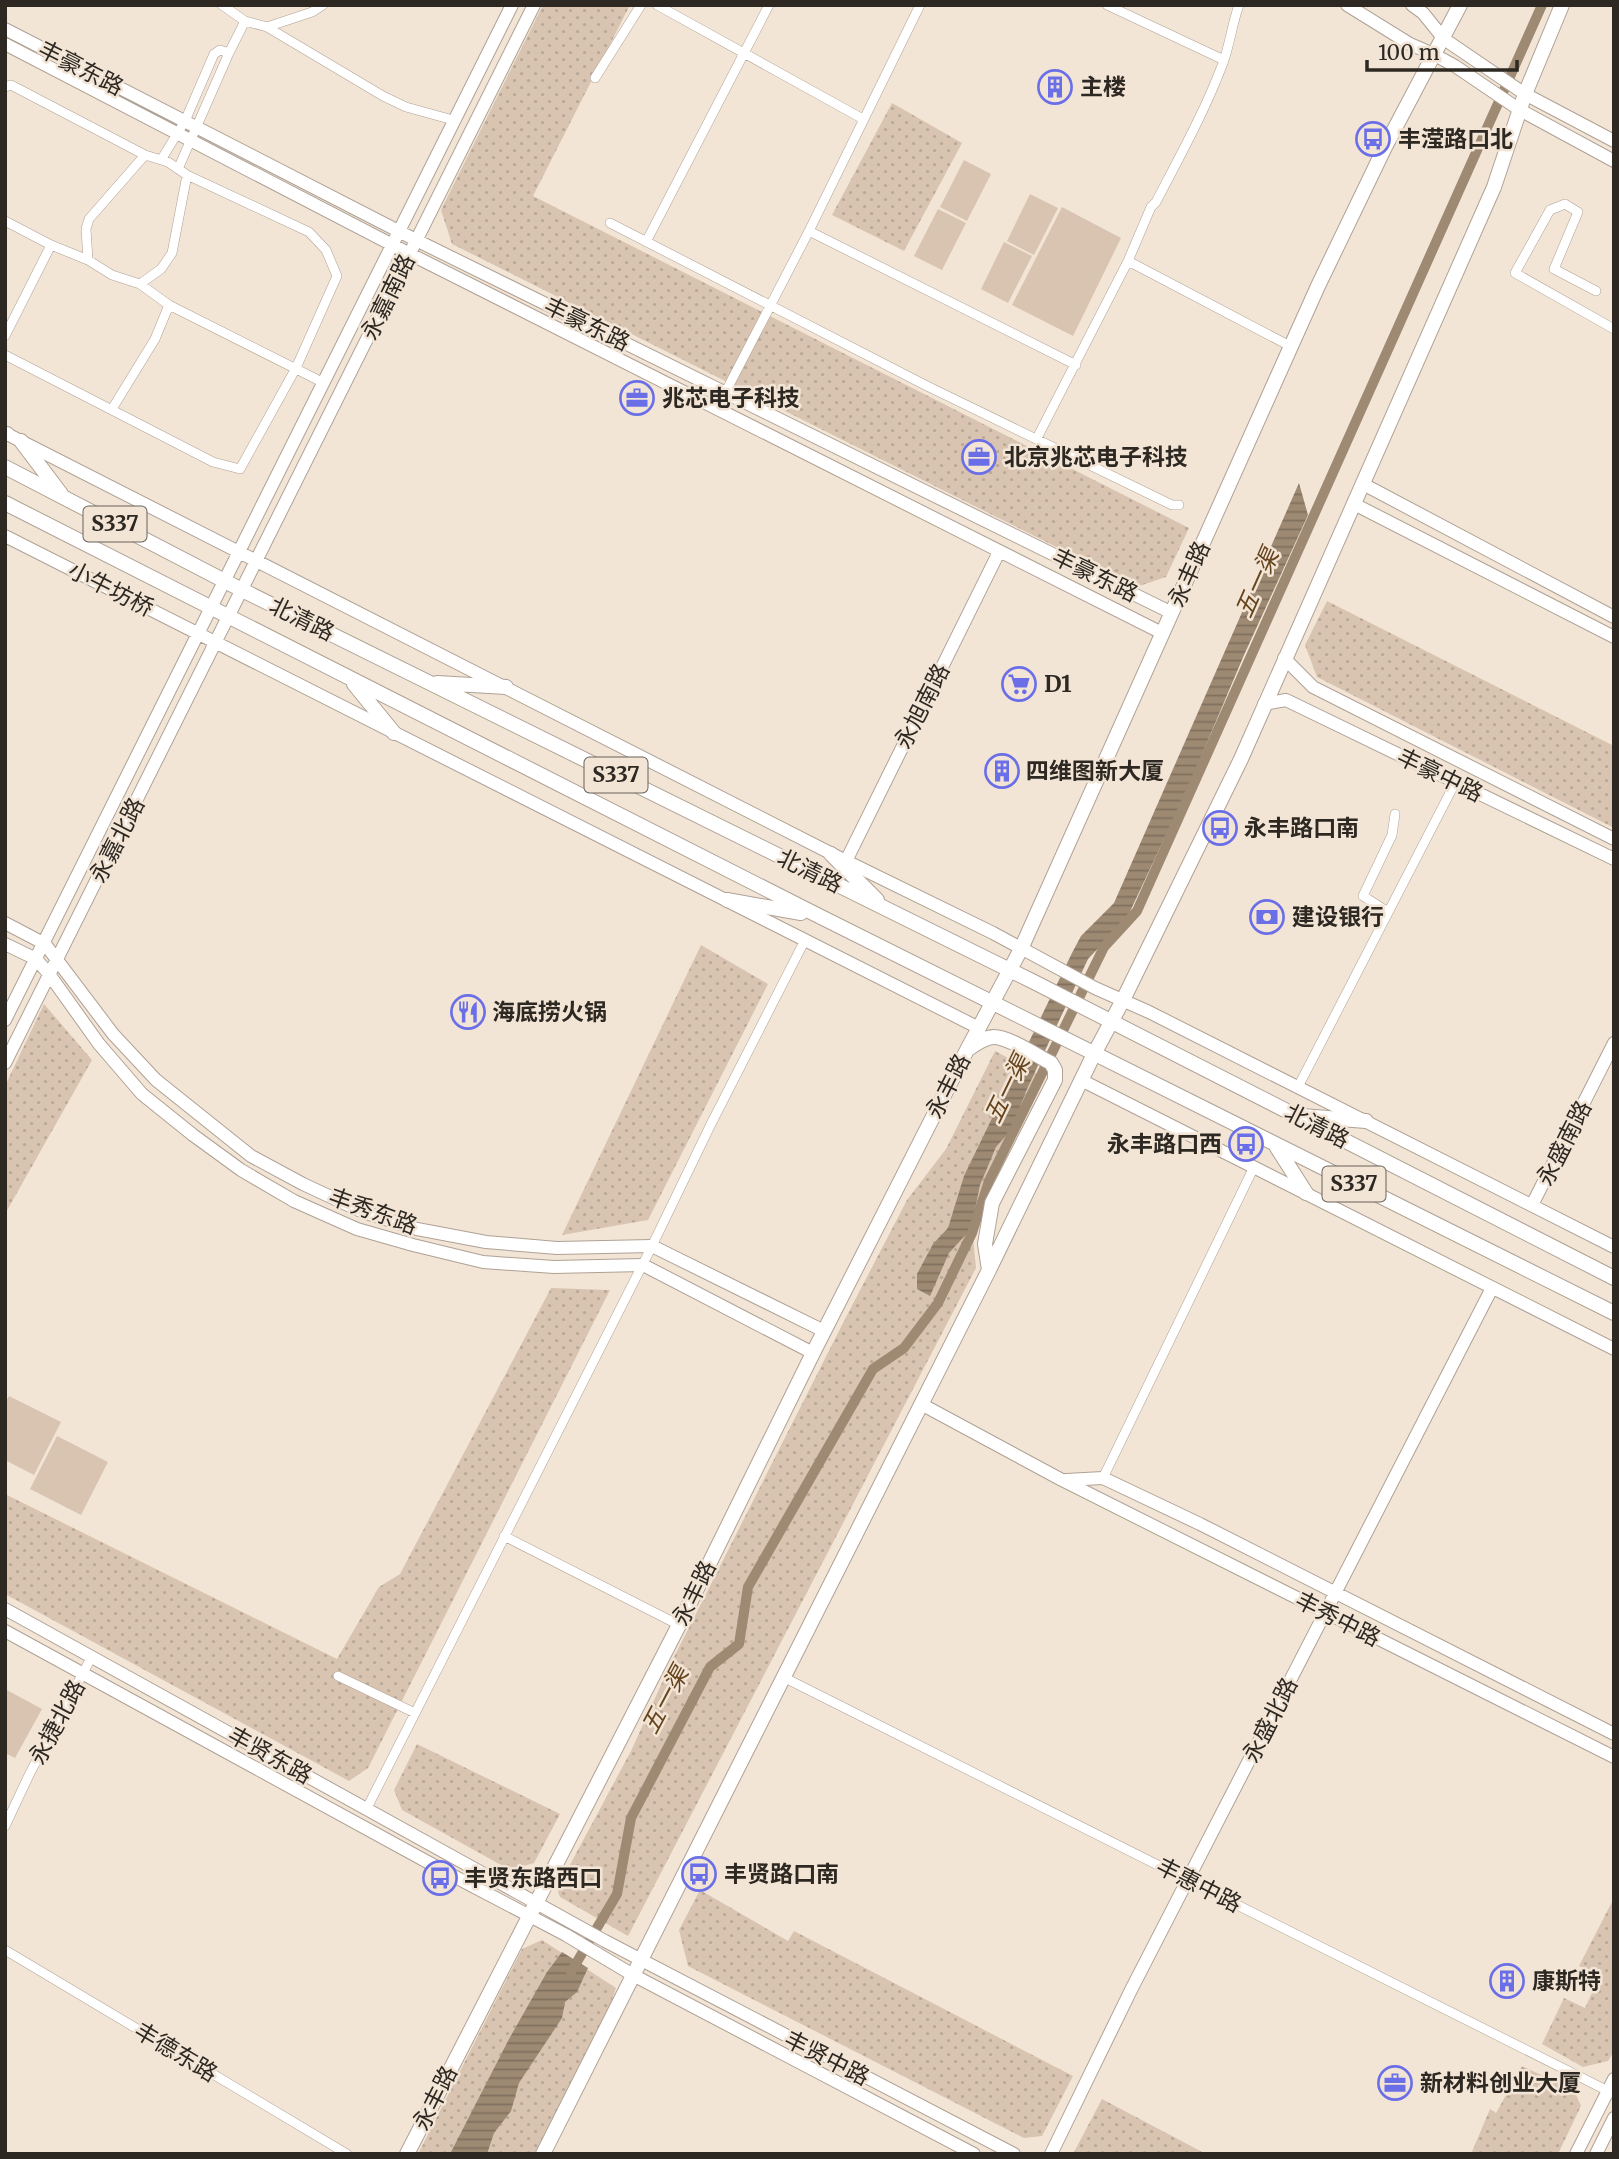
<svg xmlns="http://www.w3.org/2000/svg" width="1619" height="2159" viewBox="0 0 1619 2159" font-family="Merriweather,'Noto Sans SC',serif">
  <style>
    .green { fill: #d8c4b0 }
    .park { fill: url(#park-dots) }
    .water { fill: url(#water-rules) }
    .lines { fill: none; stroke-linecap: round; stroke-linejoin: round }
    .canal { stroke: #9e8973; stroke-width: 10 }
    .street-casing { stroke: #afa194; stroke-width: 10 }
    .secondary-casing { stroke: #afa194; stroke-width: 14 }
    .primary-casing { stroke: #afa194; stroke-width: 16 }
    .street { stroke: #fff; stroke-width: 9 }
    .secondary { stroke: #fff; stroke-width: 12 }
    .primary { stroke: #fff; stroke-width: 14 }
    .labels { text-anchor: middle; stroke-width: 5; stroke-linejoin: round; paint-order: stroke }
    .shield { fill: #f3e5d6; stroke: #686158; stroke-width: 2 }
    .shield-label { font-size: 21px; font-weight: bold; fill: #2d2822 }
    .street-label { font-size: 23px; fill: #2d2822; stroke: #f3e5d6 }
    .poi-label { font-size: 23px; font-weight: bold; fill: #2d2822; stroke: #f3e5d6; text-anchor: start }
    .water-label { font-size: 24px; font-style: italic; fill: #65441d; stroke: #f3e5d6 }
  </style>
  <defs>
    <pattern id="park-dots" width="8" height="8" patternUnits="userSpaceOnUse" patternTransform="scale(1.75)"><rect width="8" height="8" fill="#d8c4b0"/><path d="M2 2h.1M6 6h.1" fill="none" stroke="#baa897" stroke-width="1.8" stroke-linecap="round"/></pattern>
    <pattern id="water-rules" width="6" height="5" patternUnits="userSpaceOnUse" patternTransform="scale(1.75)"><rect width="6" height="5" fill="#9e8973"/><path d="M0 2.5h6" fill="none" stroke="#81705e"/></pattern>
  </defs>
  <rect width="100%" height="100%" fill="#f3e5d6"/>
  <path class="green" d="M964 160 991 174 967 221 940 207Z
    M1030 194 1058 208 1034 255 1007 241Z
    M1062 207 1121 238 1073 336 1012 305Z
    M938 209 966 223 942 270 914 256Z
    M1004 242 1032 256 1008 303 981 289Z
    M9 1396 61 1422 34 1475 5 1460V1403Z
    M57 1436 108 1462 81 1515 30 1489Z
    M5 1689 42 1709 15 1758 5 1753Z"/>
  <path class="park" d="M543 5H630L533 196 1189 528 1166 577 1136 587 452 244 441 210Z
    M892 103 962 143 904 251 832 215Z
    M1327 601 1614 746V828L1317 677 1305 645Z
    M701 945 768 984 648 1220 562 1235Z
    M44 1004 92 1060 5 1214V1086Z
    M995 1051 1040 1075 973 1237 976 1268 628 1936 560 1897 557 1889 631 1751 671 1663 844 1321 907 1200 946 1149Z
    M551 1288 610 1290 368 1768 349 1781 5 1594V1494L337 1659 379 1587 400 1574Z
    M417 1744 560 1814 534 1863 510 1870 402 1810 394 1790Z
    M700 1890 788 1941 794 1931 1073 2076 1042 2136 1024 2138 688 1966 679 1930Z
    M1614 1898V2051L1608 2061 1583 2067 1542 2044 1564 1998 1585 2008 1600 1975 1579 1966Z
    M542 1940 616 1988 608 2012 535 2154H418L522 1949Z
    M1522 2066 1574 2090 1581 2106 1558 2154H1471L1490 2109 1496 2113Z
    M1102 2099 1206 2154H1073Z"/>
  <path class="water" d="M1299 483 1308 515 1244 655 1186 792 1127 918 1088 959 1027 1089 1011 1130 996 1147 980 1185 971 1229 949 1253 930 1296 917 1289V1274L933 1244 948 1228 964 1176 1072 953 1081 936 1114 903Z
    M562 1952 588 1968 577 1992 565 2002 562 2018 519 2083 511 2111 494 2133 487 2154H450L509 2039 547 1972Z"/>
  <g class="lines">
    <path class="canal" d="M571 1972 617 1894 631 1818 710 1667 739 1644 748 1587 873 1369 904 1348 938 1303 972 1233 989 1181 1104 947 1137 911 1542 5"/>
    <g class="street-casing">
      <path id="street" d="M222 5 245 21 267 27 383 96 406 107 453 120
        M657 5 863 119
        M1107 5 1224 60
        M267 27 312 12 323 5
        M229 53 245 21
        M595 78 641 5
        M5 87 11 85 145 155 168 162 187 175 309 232 326 250 337 276 296 368 240 469 213 462 5 355
        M161 160 185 121 214 54 220 50 229 53 178 169
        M5 221 51 245 88 260 112 275 140 284 169 305 322 382
        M610 223 925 385 1172 505H1179
        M809 231 1076 365
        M646 242 769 5
        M88 260 86 229 89 219 145 155
        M1128 261 1290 346
        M140 284 161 269 172 253 187 175
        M1596 291 1554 269 1578 212 1565 204 1550 210 1515 273 1614 329
        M5 336 51 245
        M725 393 809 231 920 5
        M112 409 155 339 169 305
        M1037 438 1128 261 1151 207 1156 202C1180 156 1205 111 1223 63 1230 44 1232 24 1239 5
        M1388 912 1363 896 1392 835 1395 814
        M1298 1087 1455 783
        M1103 1478 1254 1167
        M504 1536 679 1625
        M338 1676 415 1713
        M783 1677 1614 2094
        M367 1808 652 1246 711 1124 805 940
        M5 1826 30 1773 92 1656
        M5 1950 347 2154"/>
    </g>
    <g class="secondary-casing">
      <path id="secondary" d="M1347 5 1410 44 1433 54 1455 66 1520 110 1614 161
        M1412 5 1423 13 1444 39 1525 94 1614 141
        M5 29 416 240 1172 613
        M5 44 410 254 1162 633
        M5 433 846 861 993 933 1095 988 1149 1012 1614 1247
        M1363 484 1614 617
        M1354 504 1614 637
        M5 536 979 1028
        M1284 658 1313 687 1614 839
        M1264 704 1286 700 1614 859
        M846 861 999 552
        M5 923 45 944 113 1034 156 1080 251 1156 303 1184 363 1212 417 1229 486 1242 557 1248 652 1246 824 1331
        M5 944 36 959 49 974 99 1044 142 1094 193 1135 241 1170 294 1201 357 1229 413 1245 483 1262 554 1267 643 1265 813 1353
        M5 1020 512 5
        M5 1063 534 5
        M1081 1080 1614 1349
        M1532 1205 1614 1043
        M921 1404 1062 1480 1614 1757
        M1066 1480 1103 1478 1200 1524 1614 1734
        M5 1609 605 1941 1014 2154
        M5 1631 444 1871 566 1935 633 1975 974 2154
        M1051 2154 1131 1990 1492 1288
        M1576 2154 1614 2079
        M1596 2154 1614 2118"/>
    </g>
    <g class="primary-casing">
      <path id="primary" d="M5 434H7
        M21 441 61 494
        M5 467 242 590 1032 981 1614 1278
        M5 503 817 915 1614 1313
        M437 683 506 687
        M354 684 394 733
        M831 854 877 900
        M727 900 801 913
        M968 1049C976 1044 984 1037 994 1037 1009 1037 1037 1056 1051 1063L1055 1070V1080L992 1203 985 1244 989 1270
        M1302 1116 1366 1121
        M1276 1146 1306 1193
        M407 2154 679 1625 813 1353 967 1050 1021 949 1318 286 1385 147 1460 5
        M543 2154 989 1270 1094 1054 1123 1000 1241 759 1494 187 1525 94 1562 5"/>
    </g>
    <use href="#street" class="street"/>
    <use href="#secondary" class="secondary"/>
    <use href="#primary" class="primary"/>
  </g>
  <defs>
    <g id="building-ring" transform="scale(1.75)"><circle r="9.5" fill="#f3e5d6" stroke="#6a6fe8" stroke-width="1.5"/><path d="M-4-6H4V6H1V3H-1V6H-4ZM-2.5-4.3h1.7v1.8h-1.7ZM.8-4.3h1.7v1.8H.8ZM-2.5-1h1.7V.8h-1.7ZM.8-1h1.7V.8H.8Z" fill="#6a6fe8"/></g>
    <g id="bus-ring" transform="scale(1.75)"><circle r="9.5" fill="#f3e5d6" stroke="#6a6fe8" stroke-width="1.5"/><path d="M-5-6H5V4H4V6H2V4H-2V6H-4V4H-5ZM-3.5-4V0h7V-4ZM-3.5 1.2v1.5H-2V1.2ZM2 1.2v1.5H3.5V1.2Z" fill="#6a6fe8"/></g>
    <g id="office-ring" transform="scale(1.75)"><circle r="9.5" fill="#f3e5d6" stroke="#6a6fe8" stroke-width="1.5"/><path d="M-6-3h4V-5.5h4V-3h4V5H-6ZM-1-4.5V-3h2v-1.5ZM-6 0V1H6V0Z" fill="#6a6fe8"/></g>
    <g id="supermarket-ring" transform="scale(1.75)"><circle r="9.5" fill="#f3e5d6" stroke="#6a6fe8" stroke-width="1.5"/><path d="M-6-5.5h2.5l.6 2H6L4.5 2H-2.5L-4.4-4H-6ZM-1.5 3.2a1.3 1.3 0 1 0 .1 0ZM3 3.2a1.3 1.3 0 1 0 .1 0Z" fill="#6a6fe8"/></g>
    <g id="bank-ring" transform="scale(1.75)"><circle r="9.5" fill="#f3e5d6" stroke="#6a6fe8" stroke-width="1.5"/><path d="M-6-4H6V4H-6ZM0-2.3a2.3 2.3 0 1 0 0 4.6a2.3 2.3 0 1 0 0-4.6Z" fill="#6a6fe8"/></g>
    <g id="restaurant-ring" transform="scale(1.75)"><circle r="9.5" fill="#f3e5d6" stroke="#6a6fe8" stroke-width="1.5"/><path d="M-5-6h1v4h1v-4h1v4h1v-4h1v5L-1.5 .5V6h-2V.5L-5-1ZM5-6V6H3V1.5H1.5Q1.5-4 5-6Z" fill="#6a6fe8"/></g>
  </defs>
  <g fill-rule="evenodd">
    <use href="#building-ring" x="1055" y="87"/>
    <use href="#bus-ring" x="1373" y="139"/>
    <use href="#office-ring" x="637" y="398"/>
    <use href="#office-ring" x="979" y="457"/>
    <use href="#supermarket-ring" x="1019" y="684"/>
    <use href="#building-ring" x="1002" y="771"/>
    <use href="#bus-ring" x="1220" y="828"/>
    <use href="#bank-ring" x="1267" y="917"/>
    <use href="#restaurant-ring" x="468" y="1012"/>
    <use href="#bus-ring" x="1246" y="1144"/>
    <use href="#bus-ring" x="699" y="1874"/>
    <use href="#bus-ring" x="440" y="1878"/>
    <use href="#building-ring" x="1507" y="1981"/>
    <use href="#office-ring" x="1395" y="2083"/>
  </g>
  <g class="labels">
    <g class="shield">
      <rect x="83.5" y="506.5" width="63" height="35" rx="5"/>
      <rect x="584.5" y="757.5" width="63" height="35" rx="5"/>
      <rect x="1322.5" y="1166.5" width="63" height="35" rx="5"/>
    </g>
    <g class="shield-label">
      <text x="115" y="531">S337</text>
      <text x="616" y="782">S337</text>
      <text x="1354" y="1191">S337</text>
    </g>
    <g class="street-label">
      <text transform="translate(81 68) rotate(27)" y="8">丰豪东路</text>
      <text transform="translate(388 297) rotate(-64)" y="8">永嘉南路</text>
      <text transform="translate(587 324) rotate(26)" y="8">丰豪东路</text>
      <text transform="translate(1189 574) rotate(-66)" y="8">永丰路</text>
      <text transform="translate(1095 575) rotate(26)" y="8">丰豪东路</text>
      <text transform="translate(111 589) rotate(27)" y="8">小牛坊桥</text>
      <text transform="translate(302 619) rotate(26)" y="8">北清路</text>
      <text transform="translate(922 706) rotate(-63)" y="8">永旭南路</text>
      <text transform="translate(1440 775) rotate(26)" y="8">丰豪中路</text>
      <text transform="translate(117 840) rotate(-63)" y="8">永嘉北路</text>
      <text transform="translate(810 871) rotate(26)" y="8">北清路</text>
      <text transform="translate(948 1086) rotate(-63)" y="8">永丰路</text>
      <text transform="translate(1317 1126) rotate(27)" y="8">北清路</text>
      <text transform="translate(1564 1143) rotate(-63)" y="8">永盛南路</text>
      <text transform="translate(373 1211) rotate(20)" y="8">丰秀东路</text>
      <text transform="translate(694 1593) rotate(-64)" y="8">永丰路</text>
      <text transform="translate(1338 1619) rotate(27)" y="8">丰秀中路</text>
      <text transform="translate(1270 1720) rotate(-63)" y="8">永盛北路</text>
      <text transform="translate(57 1722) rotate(-62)" y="8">永捷北路</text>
      <text transform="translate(270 1755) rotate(29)" y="8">丰贤东路</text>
      <text transform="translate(1199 1885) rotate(27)" y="8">丰惠中路</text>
      <text transform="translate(176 2052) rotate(31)" y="8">丰德东路</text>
      <text transform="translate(827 2058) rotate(27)" y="8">丰贤中路</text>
      <text transform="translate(435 2098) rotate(-63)" y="8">永丰路</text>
    </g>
    <g class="poi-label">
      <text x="1080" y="95">主楼</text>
      <text x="1398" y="147">丰滢路口北</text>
      <text x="662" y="406">兆芯电子科技</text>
      <text x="1004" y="465">北京兆芯电子科技</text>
      <text x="1044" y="692">D1</text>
      <text x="1026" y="779">四维图新大厦</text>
      <text x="1244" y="836">永丰路口南</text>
      <text x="1292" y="925">建设银行</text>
      <text x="492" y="1020">海底捞火锅</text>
      <text x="1222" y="1152" text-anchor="end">永丰路口西</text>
      <text x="724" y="1882">丰贤路口南</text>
      <text x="464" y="1886">丰贤东路西口</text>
      <text x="1532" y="1989">康斯特</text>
      <text x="1420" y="2091">新材料创业大厦</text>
    </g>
    <g class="water-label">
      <text transform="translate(1257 583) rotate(-66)" y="8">五一渠</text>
      <text transform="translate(1007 1089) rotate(-64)" y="8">五一渠</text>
      <text transform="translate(665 1700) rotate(-62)" y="8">五一渠</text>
    </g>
  </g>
  <rect width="1619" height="2159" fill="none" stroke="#2d2822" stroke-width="14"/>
  <path d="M1367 60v10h150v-10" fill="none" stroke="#2d2822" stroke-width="3.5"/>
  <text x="1378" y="60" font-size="21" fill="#2d2822" stroke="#f3e5d6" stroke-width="5" paint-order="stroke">100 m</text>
</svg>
